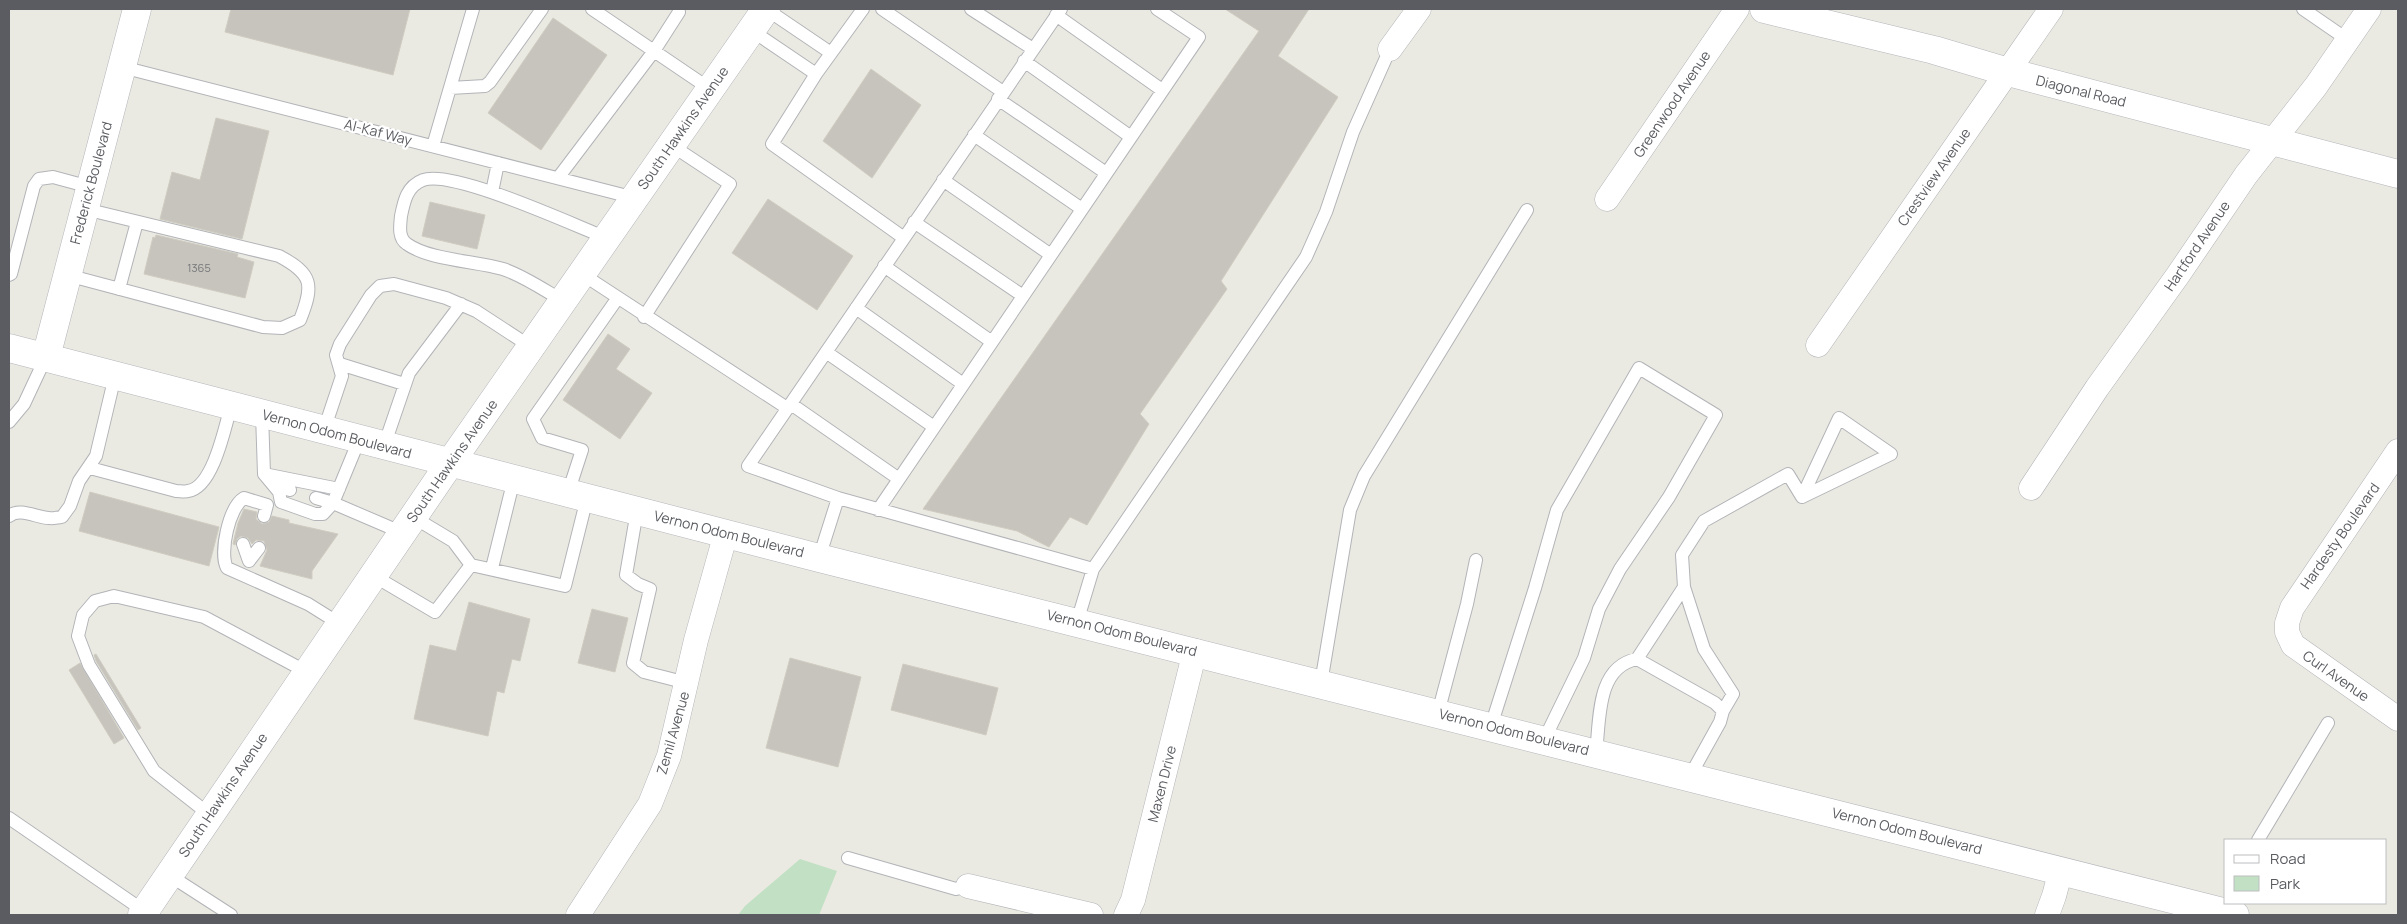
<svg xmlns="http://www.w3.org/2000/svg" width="2407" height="924" viewBox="0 0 2407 924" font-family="Manrope,sans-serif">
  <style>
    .green { fill: #c1e0c4 }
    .building { fill: #c7c4be; stroke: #cfccc1 }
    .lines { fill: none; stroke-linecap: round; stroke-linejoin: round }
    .lane-casing { stroke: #b2b4b8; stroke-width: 14 }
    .street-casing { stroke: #b2b4b8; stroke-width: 25 }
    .secondary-casing { stroke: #b3b5bb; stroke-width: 29 }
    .lane { stroke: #fff; stroke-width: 12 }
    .street { stroke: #fff; stroke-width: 24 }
    .secondary { stroke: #fff; stroke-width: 28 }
    .labels { text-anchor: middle; stroke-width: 4.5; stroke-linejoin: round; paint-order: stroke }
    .number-label { font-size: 11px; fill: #757678 }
    .street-label { font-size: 14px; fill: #5a5c61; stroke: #fff }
  </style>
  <rect width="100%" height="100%" fill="#ebeae2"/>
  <path class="green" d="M800 859 837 871 819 915H738L745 906Z"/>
  <path class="building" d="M231 9H410L393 75 225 32Z
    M1225 9H1309L1278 56 1338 97 1221 281 1227 289 1140 414 1149 424 1087 525 1070 517 1049 547 1017 531 923 509 1259 31Z
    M553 18 607 55 541 150 488 113Z
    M871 69 921 105 872 178 823 141Z
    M216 118 269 131 242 239 160 219 172 172 200 180Z
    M768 199 853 256 817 310 732 253Z
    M430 202 485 215 477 249 422 236Z
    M156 235 238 254 237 257 254 262 245 298 144 274 153 237 155 238Z
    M608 334 630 349 616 369 652 393 620 439 563 400Z
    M90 492 219 527 209 566 79 531Z
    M244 509 257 512 256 519 262 524 269 522 272 516 289 520V523L338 534 312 571V579L260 566 267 550 264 541 256 540 252 544 248 538 241 536 237 539 235 545 233 544 238 523Z
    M469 602 530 619 520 661 512 659 504 693 497 691 488 736 414 719 430 645 456 651Z
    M592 609 628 618 615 672 578 663Z
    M96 654 141 728 138 730 96 661 94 655Z
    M790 658 861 677 838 767 766 748Z
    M80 663 124 738 114 744 69 670Z
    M903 664 998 688 986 735 891 710Z"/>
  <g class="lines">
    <g class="lane-casing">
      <path id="lane" d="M592 9 710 89
        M766 9 831 53
        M863 9 816 74 772 144 904 238
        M882 9 1003 92
        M971 9 1033 49
        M2303 9 2348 40
        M1056 15 1162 90
        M751 30 816 74
        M1024 61 1131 137
        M122 67 635 198
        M450 88 485 86 490 82 542 9
        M998 99 1106 173
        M974 135 1082 209
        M433 146 473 9
        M558 178 654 51 679 12
        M943 180 1051 255
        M492 192 498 163
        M914 222 1023 296
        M884 266 992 342
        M582 274 787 408
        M9 275 11 274 34 186 39 179 53 177 90 187
        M67 275 263 327 282 328 300 320C314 285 313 274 279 256L85 209
        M119 289 137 222
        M563 301C544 290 524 276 503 269 476 261 429 260 407 244 398 238 400 226 401 216 404 201 407 186 423 180 453 169 573 225 607 238
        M856 308 963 384
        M644 317 730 184 671 145
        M826 352 934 427
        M340 364 404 384
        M791 404 899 479
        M262 414 264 474 279 492 283 488 290 490
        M9 422 24 404 46 357
        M324 430 342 376 336 355 340 344 371 295 380 286 394 284 446 298 476 311 531 347
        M384 446 409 373 461 304
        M90 468 176 491C180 491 185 492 188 491 213 488 225 427 231 406
        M264 474 339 489
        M279 492 281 502 315 514H323L333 503 359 440
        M568 493 582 450 542 438 533 419 617 299
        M316 498 333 503 403 533
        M838 498 1093 569 1077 622
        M878 510 1199 37 1157 9
        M637 511 626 575 638 584 650 589 633 663 644 672 687 683
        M9 516C20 507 37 518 49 518 53 519 58 517 62 517L70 506 79 481 96 456 115 376
        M264 516 267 505 244 498C229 507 219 553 227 568L308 604 340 624
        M413 517 453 541 471 565 565 586 587 498
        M243 544 249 561 259 548
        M819 558 838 498 748 466 1061 9
        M492 568 514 479
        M1093 569 1306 257 1326 212 1353 132 1390 49
        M374 576 435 612 471 565
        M1684 587 1704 649 1733 694 1723 711
        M1637 659 1684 587 1682 555 1704 521 1788 474 1802 497 1839 418 1891 454 1802 497
        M1321 683 1350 510 1364 476 1527 210
        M1438 713 1467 604 1476 560
        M1491 726 1535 588 1557 510 1639 368 1716 415 1669 497 1620 569 1599 609 1584 658 1544 740
        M1596 753C1600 720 1596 667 1637 659L1715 703 1723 711 1720 722 1690 776
        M210 815 154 771 89 665 78 636 83 615 95 601 114 596 204 617 307 672
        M9 818 144 911
        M2258 840 2328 723
        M848 858 956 889 968 886
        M169 875 231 915"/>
    </g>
    <g class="street-casing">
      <path id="street" d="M1390 49 1419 9
        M1607 199 1737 9
        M1818 345 2051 9
        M2398 451 2292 608 2287 623V632L2293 645 2398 719
        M2031 488 2097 388 2178 275 2246 175 2316 86 2369 9
        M968 886 1091 915
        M578 915 650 804 669 756 696 640 726 533
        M1126 915 1133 900 1195 651
        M2047 915 2054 896 2061 870"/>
    </g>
    <g class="secondary-casing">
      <path id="secondary" d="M1764 9 1934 50 2008 72 2398 174
        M9 348 819 558 2235 915
        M46 357 137 9
        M142 915 450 463 766 9"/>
    </g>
    <use href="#lane" class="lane"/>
    <use href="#street" class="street"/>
    <use href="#secondary" class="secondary"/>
  </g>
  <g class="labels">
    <g class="number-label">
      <text x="199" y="272">1365</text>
    </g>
    <g class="street-label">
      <text transform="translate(2081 91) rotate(14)" y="5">Diagonal Road</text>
      <text transform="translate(1672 104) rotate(-56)" y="5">Greenwood Avenue</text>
      <text transform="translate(683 128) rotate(-55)" y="5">South Hawkins Avenue</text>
      <text transform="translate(378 132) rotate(14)" y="5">Al-Kaf Way</text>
      <text transform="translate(1934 177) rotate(-55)" y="5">Crestview Avenue</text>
      <text transform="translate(91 183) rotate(-75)" y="5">Frederick Boulevard</text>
      <text transform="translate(2197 246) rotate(-56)" y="5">Hartford Avenue</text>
      <text transform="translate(337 434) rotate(15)" y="5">Vernon Odom Boulevard</text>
      <text transform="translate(452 461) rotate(-55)" y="5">South Hawkins Avenue</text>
      <text transform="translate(729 534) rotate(14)" y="5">Vernon Odom Boulevard</text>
      <text transform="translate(2340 536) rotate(-55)" y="5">Hardesty Boulevard</text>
      <text transform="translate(1122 633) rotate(14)" y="5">Vernon Odom Boulevard</text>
      <text transform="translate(2336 676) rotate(35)" y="5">Curl Avenue</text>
      <text transform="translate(1514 732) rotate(14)" y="5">Vernon Odom Boulevard</text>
      <text transform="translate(673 733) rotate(-74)" y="5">Zemil Avenue</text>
      <text transform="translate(1162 784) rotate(-76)" y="5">Maxen Drive</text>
      <text transform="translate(223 795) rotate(-56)" y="5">South Hawkins Avenue</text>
      <text transform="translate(1907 831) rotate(14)" y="5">Vernon Odom Boulevard</text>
    </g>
  </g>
  <rect width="2407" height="924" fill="none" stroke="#5a5c61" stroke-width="20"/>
  <rect x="2224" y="839" width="162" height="65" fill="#ffffff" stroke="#bdbec0"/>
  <rect x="2234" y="855" width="25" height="8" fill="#ffffff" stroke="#bdbec0"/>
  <text x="2270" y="864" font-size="15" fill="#5a5c61">Road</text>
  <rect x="2234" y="876" width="25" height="15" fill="#c1e0c4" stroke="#bdbec0"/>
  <text x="2270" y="889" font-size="15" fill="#5a5c61">Park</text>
</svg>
